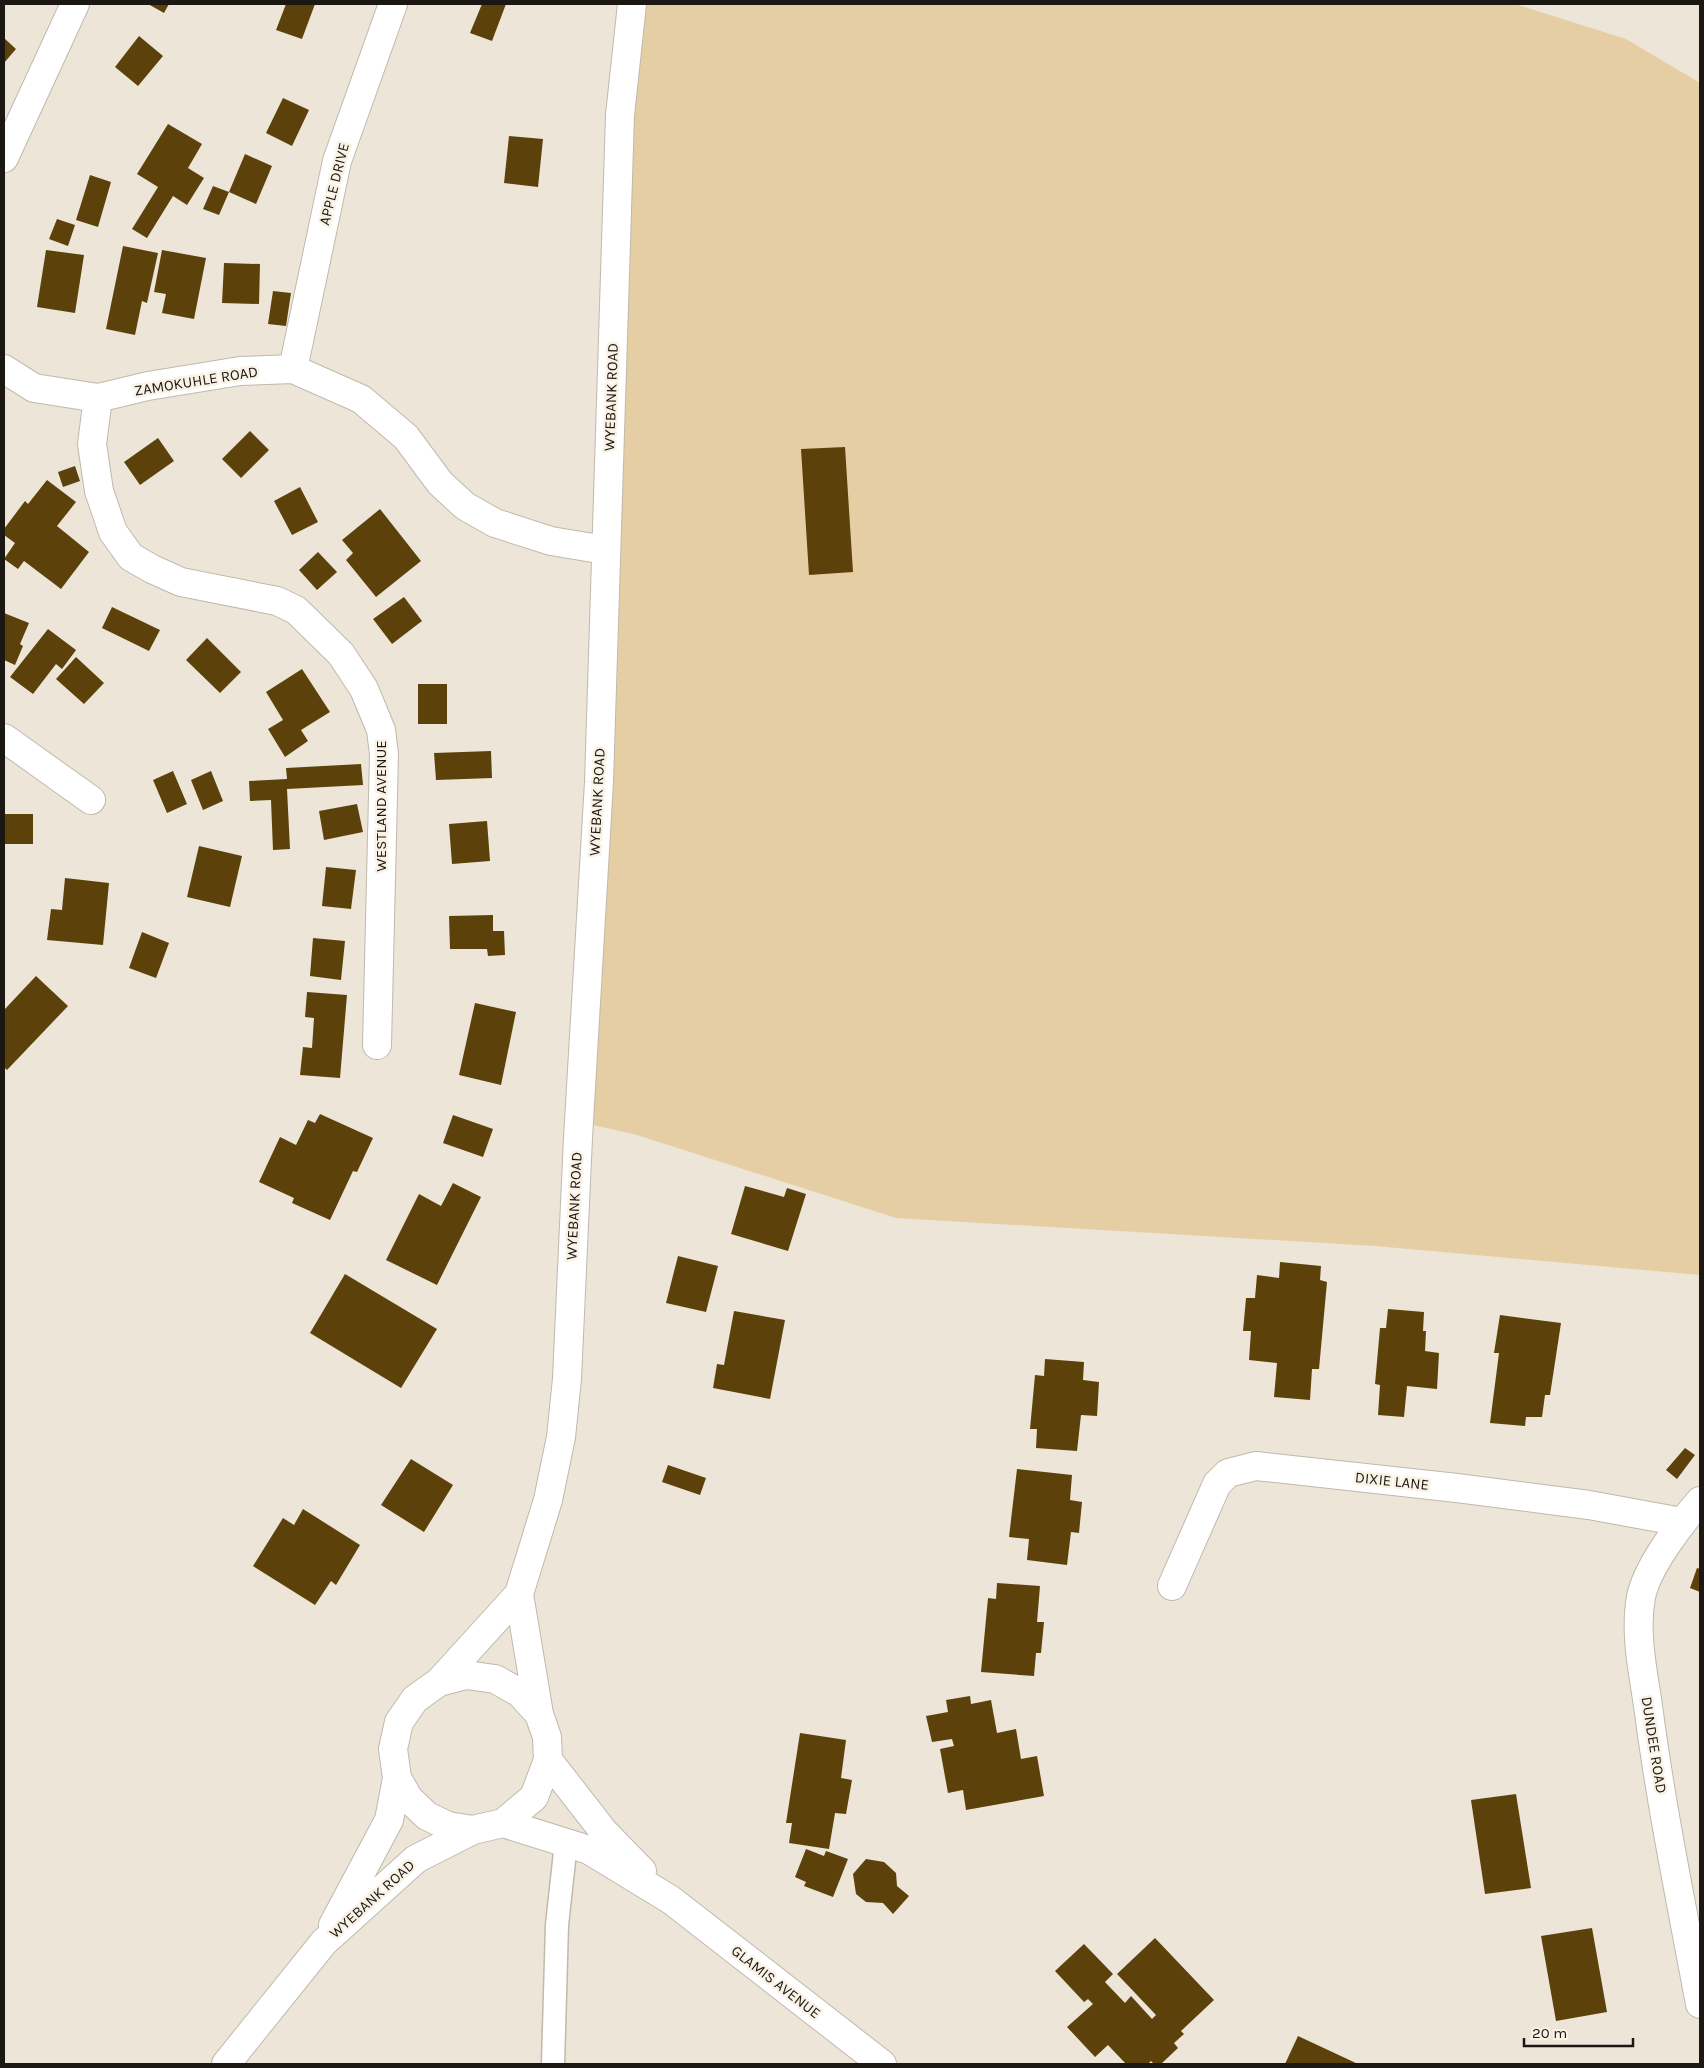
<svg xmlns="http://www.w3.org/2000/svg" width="1704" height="2068" viewBox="0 0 1704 2068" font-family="Karla,sans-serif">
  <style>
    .green { fill: #e6cea4 }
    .building { fill: #5c420a }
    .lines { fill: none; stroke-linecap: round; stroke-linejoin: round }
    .lane-casing { stroke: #c0b9ac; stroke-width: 25 }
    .street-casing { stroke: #c0b9ac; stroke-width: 30 }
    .secondary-casing { stroke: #c0b9ac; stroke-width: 30 }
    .lane { stroke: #fff; stroke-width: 22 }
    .street { stroke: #fff; stroke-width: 28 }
    .secondary { stroke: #fff; stroke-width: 28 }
    .labels { text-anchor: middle; stroke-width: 5; stroke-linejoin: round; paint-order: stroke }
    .street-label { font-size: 15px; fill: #1b1813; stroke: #faf2e5 }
  </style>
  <rect width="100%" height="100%" fill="#ede5d8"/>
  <path class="green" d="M636 4H1515L1626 39 1700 83V1275L1375 1246 896 1218 637 1135 580 1122Z"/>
  <path class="building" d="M148 4H169L164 13Z
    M286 4H315L302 39 276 30Z
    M482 4H506L492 41 470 33Z
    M139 36 163 56 138 86 115 67Z
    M4 38 16 49 4 63Z
    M283 98 309 110 292 146 266 133Z
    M168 124 202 144 188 168 204 178 187 205 173 196 147 238 132 229 158 187 137 174Z
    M509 136 543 139 538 187 504 183Z
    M245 154 272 166 256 204 229 192Z
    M90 175 111 182 98 227 76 220Z
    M213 186 229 192 219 215 203 209Z
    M57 219 75 225 68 246 49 239Z
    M123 246 158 253 147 303 142 301 135 335 106 329Z
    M46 250 84 255 75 313 37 307Z
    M162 250 206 258 194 319 162 313 166 294 154 292Z
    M224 263 260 264 259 304 222 303Z
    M273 291 291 293 286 326 268 324Z
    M250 431 269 450 241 478 222 459Z
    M158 438 174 461 140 485 124 462Z
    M845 447 853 572 809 575 801 449Z
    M75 466 80 481 63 487 58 472Z
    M47 480 76 502 57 526 89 552 61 589 24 561 18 569 4 559 15 543 4 535V529L25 501 28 504Z
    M300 487 318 522 292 535 274 501Z
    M380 509 421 561 376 597 346 560 353 553 342 540Z
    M318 552 337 572 317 590 299 570Z
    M404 597 422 621 392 644 373 619Z
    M112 607 160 630 149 651 102 628Z
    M4 613 29 623 20 644 23 646 15 665 4 660Z
    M48 629 76 650 62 669 56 664 33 694 10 677Z
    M207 638 241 672 220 693 186 660Z
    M76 657 104 683 84 704 56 679Z
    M302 669 330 712 301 730 308 741 285 757 268 729 283 720 266 692Z
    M418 684H447V724H418Z
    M491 751 492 778 436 780 434 753Z
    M361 764 363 785 287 789 290 849 273 850 271 800 250 801 249 781 287 779 286 768Z
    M173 771 187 804 167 813 153 780Z
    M211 771 223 801 203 810 191 780Z
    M357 804 363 832 324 840 319 811Z
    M4 814H33V844H4Z
    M487 821 490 861 452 864 449 824Z
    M199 846 242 856 230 907 187 897Z
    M326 867 356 870 351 909 322 906Z
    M65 878 109 883 103 945 47 940 51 909 62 910Z
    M493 915V931H504L505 955 488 956 487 949H450L449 916Z
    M142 932 169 943 156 978 129 968Z
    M313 938 345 941 341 980 310 976Z
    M36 976 68 1006 7 1070 4 1067V1010Z
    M307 992 347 995 340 1078 300 1075 303 1047 312 1048 314 1018 305 1017Z
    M475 1003 516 1012 501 1085 459 1075Z
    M320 1114 373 1138 357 1172 353 1171 330 1220 292 1203 294 1198 259 1182 280 1137 296 1145 308 1120 315 1123Z
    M453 1115 493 1129 483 1157 443 1143Z
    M453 1183 481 1197 437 1285 386 1260 419 1194 441 1206Z
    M745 1186 784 1197 787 1188 806 1194 788 1251 731 1234Z
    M678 1256 718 1266 706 1312 666 1303Z
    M1280 1262 1321 1266 1320 1280 1327 1282 1319 1369H1312L1310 1400 1274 1397 1277 1363 1249 1360 1251 1331H1243L1246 1298H1255L1257 1275 1279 1278Z
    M345 1274 437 1329 401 1388 310 1333Z
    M1388 1309 1424 1312 1423 1331H1426L1425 1351 1439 1353 1437 1389 1407 1386 1404 1417 1378 1415 1380 1385 1375 1384 1380 1328H1386Z
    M734 1311 785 1320 770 1399 713 1388 717 1364 724 1365Z
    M1500 1315 1561 1323 1550 1395H1545L1542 1417H1526L1525 1426 1490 1423 1499 1353H1494Z
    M1045 1359 1084 1362 1083 1380 1099 1382 1097 1416 1081 1415 1077 1451 1036 1448 1037 1429H1030L1035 1375 1044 1376Z
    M1685 1448 1695 1455 1677 1479 1666 1470Z
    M411 1459 453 1485 424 1532 381 1505Z
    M668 1465 706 1478 700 1495 662 1482Z
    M1017 1469 1072 1475 1070 1500 1082 1502 1079 1533 1071 1532 1067 1565 1027 1560 1029 1539 1009 1537Z
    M303 1509 360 1545 336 1585 331 1581 315 1605 253 1566 283 1518 294 1525Z
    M1697 1568 1700 1569V1592L1690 1588Z
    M997 1583 1040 1586 1037 1622H1044L1041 1653H1036L1034 1676 981 1672 988 1598 996 1599Z
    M970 1696 971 1704 991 1700 997 1733 1016 1729 1021 1759 1037 1756 1044 1796 966 1810 963 1790 948 1793 940 1749 954 1746 952 1739 932 1742 926 1716 948 1712 946 1700Z
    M800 1733 846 1740 841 1778 852 1780 846 1814 835 1813 829 1849 789 1843 792 1823H786Z
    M1516 1794 1531 1888 1485 1894 1471 1800Z
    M806 1849 824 1856 826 1851 848 1859 833 1897 804 1886 806 1882 795 1877Z
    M866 1859 884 1862 896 1873 897 1886 909 1896 893 1914 883 1903 866 1902 856 1894 853 1874Z
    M1592 1928 1607 2012 1556 2021 1541 1936Z
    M1155 1938 1214 2000 1181 2031 1184 2034 1174 2043 1178 2048 1161 2064H1154L1151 2061 1148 2064H1126L1108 2045 1095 2057 1067 2027 1093 2004 1088 1999 1084 2002 1055 1971 1084 1944 1113 1974 1105 1982 1125 2003 1131 1996 1152 2019 1156 2015 1117 1974Z
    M1298 2036 1358 2064H1285Z"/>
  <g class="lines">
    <g class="lane-casing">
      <path id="lane" d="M553 2064 557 1925 566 1843"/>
    </g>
    <g class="street-casing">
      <path id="street" d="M4 158 75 4
        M4 369 34 388 98 398 148 386 240 371 293 369 361 399 406 437 440 483 465 506 495 523 551 541 605 550
        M293 369 337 161 393 4
        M98 398 92 444 99 491 113 532 131 557 152 569 181 582 277 601 296 610 341 654 364 689 381 730 384 754 377 1045
        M4 738 91 800
        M1700 1501C1680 1524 1647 1567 1641 1597 1634 1635 1644 1675 1649 1713 1662 1811 1682 1907 1700 2004
        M1172 1586 1217 1484 1228 1473 1256 1466 1457 1488 1589 1505 1682 1522"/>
    </g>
    <g class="secondary-casing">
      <path id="secondary" d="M519 1594 539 1714
        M439 1682 466 1675 495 1679 520 1693 539 1714 547 1737 548 1760 534 1797 503 1823 473 1830 448 1826 427 1816 409 1799 397 1778 393 1749 399 1722 415 1699 439 1682 519 1594 548 1500 561 1437 567 1379 578 1138 599 782 620 115 632 4
        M548 1760 604 1832 642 1871
        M503 1823 589 1850 671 1900 882 2064
        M333 1925 389 1820 397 1778
        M226 2064 324 1942 416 1859 473 1830"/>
    </g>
    <use href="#lane" class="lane"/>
    <use href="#street" class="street"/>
    <use href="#secondary" class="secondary"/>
  </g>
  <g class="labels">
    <g class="street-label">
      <text transform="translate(334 184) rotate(-76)" y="5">APPLE DRIVE</text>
      <text transform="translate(196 381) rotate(-9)" y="5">ZAMOKUHLE ROAD</text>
      <text transform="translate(611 397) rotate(-88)" y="5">WYEBANK ROAD</text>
      <text transform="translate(597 802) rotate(-87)" y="5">WYEBANK ROAD</text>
      <text transform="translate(381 806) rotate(-90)" y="5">WESTLAND AVENUE</text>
      <text transform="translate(574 1206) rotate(-87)" y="5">WYEBANK ROAD</text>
      <text transform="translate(1392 1481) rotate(6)" y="5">DIXIE LANE</text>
      <text transform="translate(1654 1745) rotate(81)" y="5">DUNDEE ROAD</text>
      <text transform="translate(372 1899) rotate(-42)" y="5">WYEBANK ROAD</text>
      <text transform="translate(776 1982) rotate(38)" y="5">GLAMIS AVENUE</text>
    </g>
  </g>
  <rect width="1704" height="2068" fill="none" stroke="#1b1813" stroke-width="10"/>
  <path d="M1524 2038v8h109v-8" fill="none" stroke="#1b1813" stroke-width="2.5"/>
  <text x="1532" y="2038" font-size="15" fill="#1b1813" stroke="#faf2e5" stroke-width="4" paint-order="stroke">20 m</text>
</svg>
